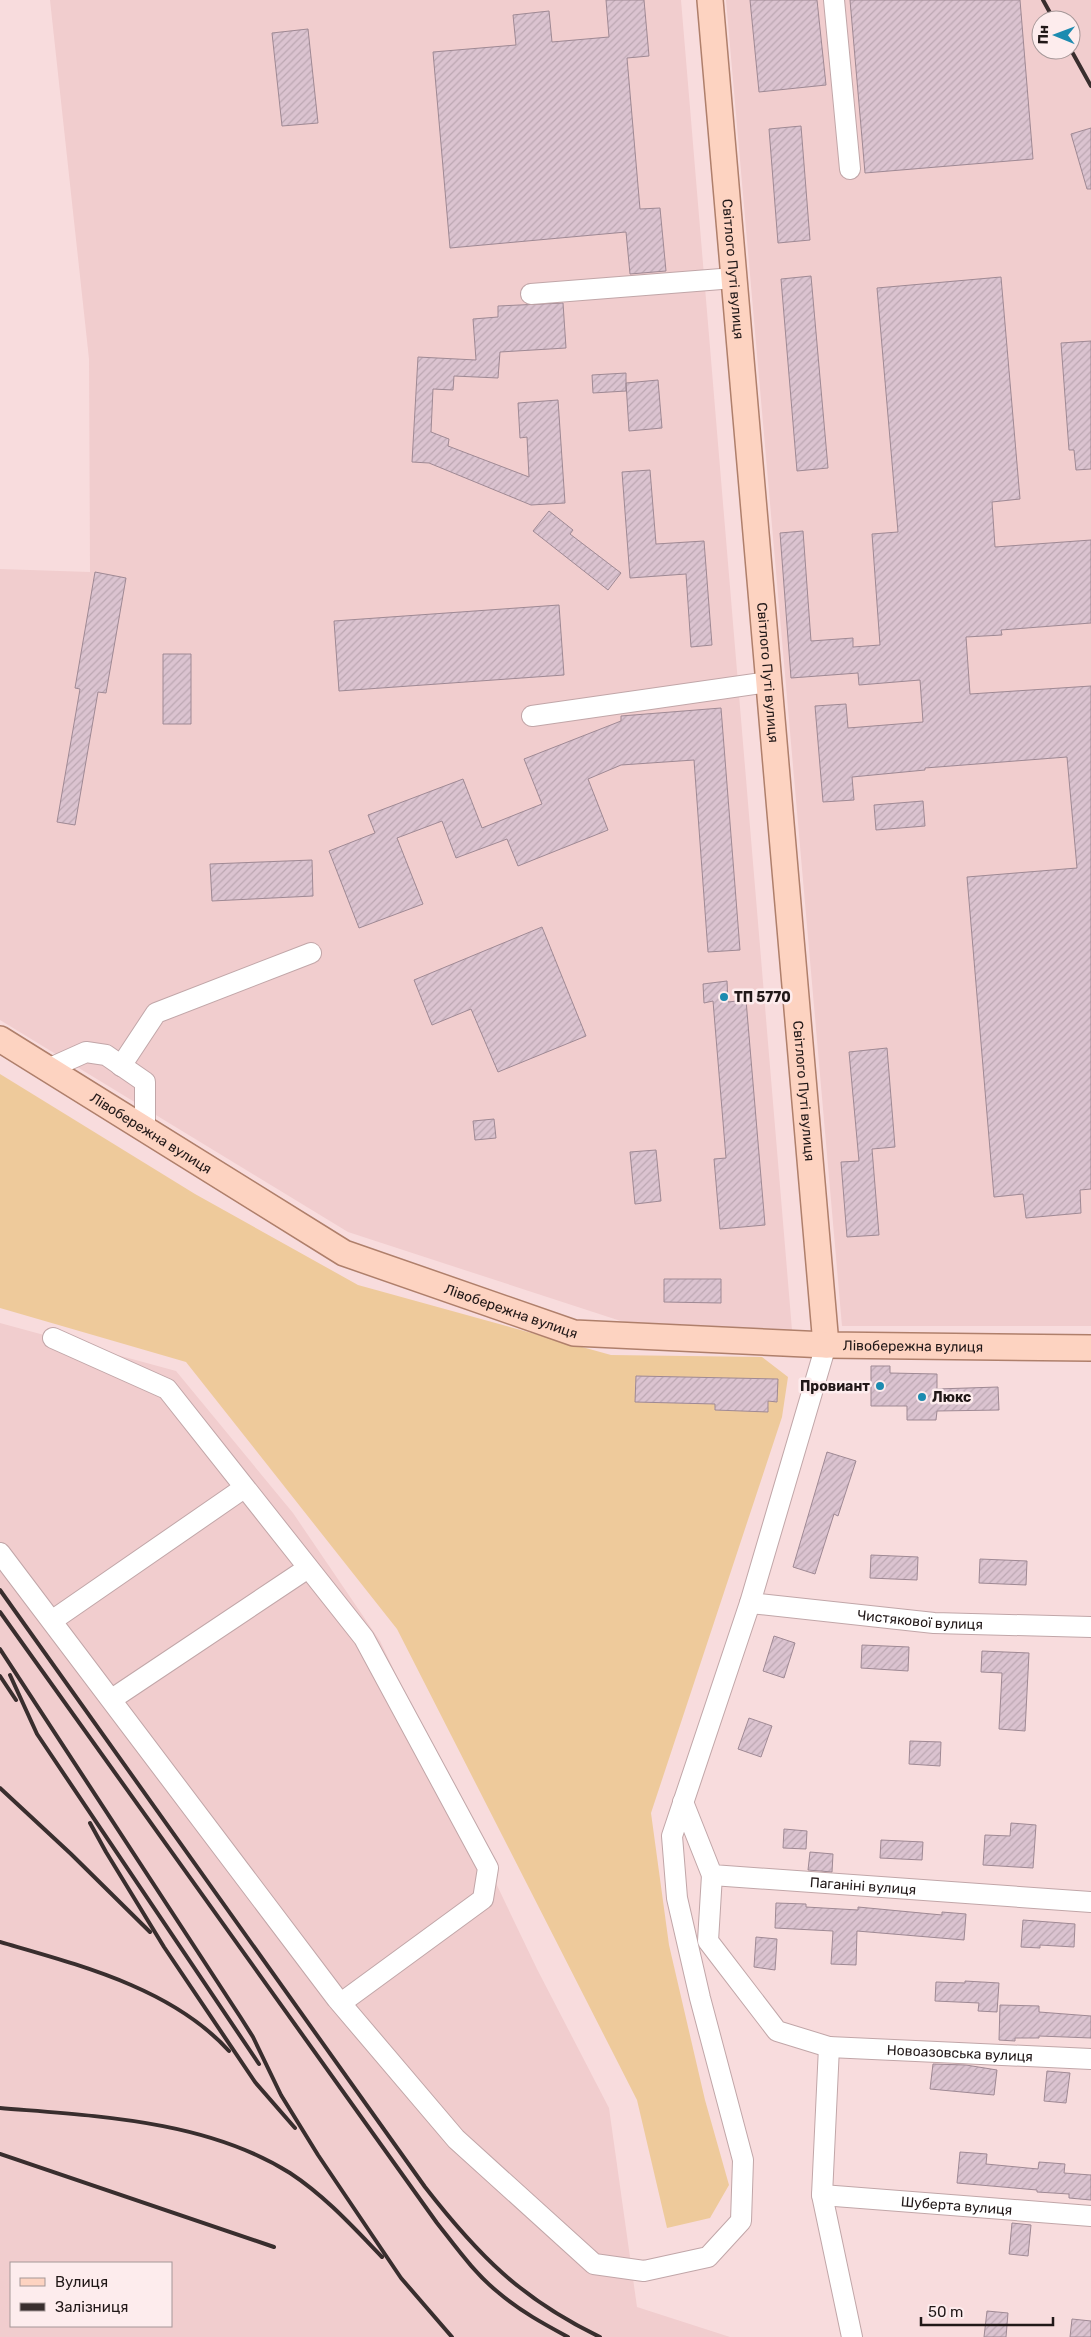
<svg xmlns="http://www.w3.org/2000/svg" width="1091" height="2337" viewBox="0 0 1091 2337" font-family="Rubik,sans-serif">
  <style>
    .built { fill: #f1cdce; fill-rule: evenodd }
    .grass { fill: #eeca9b }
    .building { fill: url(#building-hatch); stroke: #9f8994 }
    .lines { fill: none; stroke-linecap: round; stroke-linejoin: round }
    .minor-casing { stroke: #c1a6a8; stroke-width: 22 }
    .major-casing { stroke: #af7f6b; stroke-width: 28 }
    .minor { stroke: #fff; stroke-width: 20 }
    .major { stroke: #fdd3c1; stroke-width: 25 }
    .rail { stroke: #392e2e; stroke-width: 4 }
    .poi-dot { fill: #1c8bb0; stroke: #fdeced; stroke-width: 2 }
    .labels { text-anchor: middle; stroke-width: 5; stroke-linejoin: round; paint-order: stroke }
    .street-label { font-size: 14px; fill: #211818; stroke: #fdeced }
    .poi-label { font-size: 14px; font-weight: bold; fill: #211818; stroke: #fdeced; text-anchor: start }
  </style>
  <defs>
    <pattern id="building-hatch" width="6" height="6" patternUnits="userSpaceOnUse" patternTransform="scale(1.25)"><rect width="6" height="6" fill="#dbc3d0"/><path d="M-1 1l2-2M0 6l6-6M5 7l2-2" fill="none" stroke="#bca7b2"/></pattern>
  </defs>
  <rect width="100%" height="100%" fill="#f8dcdd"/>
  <path class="built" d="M50 0H681L792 1330 633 1325 348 1232 0 1020V569L90 572 89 359Z
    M726 0H1091V1326H842ZM1041 20H1071V50H1041Z
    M0 1323 176 1371 293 1513 380 1641 537 1969 609 2108 637 2307 730 2337H0ZM11 2263H171V2326H11Z"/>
  <path class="grass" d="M0 1074 195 1194 358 1285 611 1355 762 1357 788 1377 782 1417 651 1813 669 1945 705 2100 729 2185 710 2218 667 2228 637 2100 397 1629 186 1362 0 1308Z"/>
  <path class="building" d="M606 0H644L649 56 627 58 640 209 660 208 666 271 630 274 626 232 450 248 433 52 516 45 513 15 549 11 552 42 609 37Z
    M750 0H817L826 85 759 92Z
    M850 0H1020L1033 159 865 173Z
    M308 29 318 123 282 126 272 33Z
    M801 126 810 240 778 243 769 129Z
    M1091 128V189H1087L1071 134Z
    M811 276 828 468 797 471 781 279Z
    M1001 277 1020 499 992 502 995 547 1091 540V623L1001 630 1002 635 966 637 970 694 1091 686V1189L1080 1190 1081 1213 1026 1218 1023 1194 994 1197 967 877 1077 868 1067 757 925 768V770L852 777 854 800 823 802 815 706 846 704 848 728 923 722 920 680 859 685 858 673 791 678 780 533 803 531 811 641 853 638V647L880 645 872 534 898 532 877 288Z
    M563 303 566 348 500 352 498 378 454 376 453 390 433 389 431 432 449 439 448 446 529 477 527 437 520 438 518 403 558 400 565 503 531 505 429 463 412 462 418 357 476 360 473 319 498 317V306Z
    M1091 341V469L1076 470 1074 450H1069L1061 343Z
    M626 373V391L593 393 592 375Z
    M658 380 662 428 629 431 626 383Z
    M650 470 656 544 704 541 712 645 691 647 686 574 630 578 622 472Z
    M549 511 573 530 570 534 621 573 608 590 533 531Z
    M95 572 126 578 106 693 98 692 75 825 57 822 80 689 75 688Z
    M559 605 564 675 339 691 334 621Z
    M163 654H191V724H163Z
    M721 708 740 950 708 952 694 760 621 765 588 779 608 830 518 866 507 839 456 858 442 821 397 838 423 904 359 928 329 851 375 833 368 815 463 779 482 828 542 804 524 759 621 721V716Z
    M923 801 925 826 876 830 874 805Z
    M312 860 313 896 212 901 210 864Z
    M542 927 586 1036 498 1072 471 1009 432 1025 414 980Z
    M727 981 728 1002 746 1000 765 1225 720 1229 714 1159 726 1158 713 1001 704 1003 703 984Z
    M887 1048 895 1147 872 1149 879 1235 847 1237 841 1162 859 1161 849 1052Z
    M494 1119 496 1138 475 1140 473 1121Z
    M656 1150 661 1201 635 1204 630 1152Z
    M664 1279H721V1303L664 1302Z
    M871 1366H890V1373L937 1374V1389L998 1387 999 1410 937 1411 936 1420H907V1406H871Z
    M636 1376 778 1379 777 1402 768 1401V1412L715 1410V1404L635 1402Z
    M827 1452 856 1461 838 1516 834 1514 815 1574 793 1567Z
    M871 1555 918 1557 917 1580 870 1578Z
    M980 1559 1027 1561 1026 1585 979 1583Z
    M774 1636 795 1643 784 1678 763 1671Z
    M862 1645 909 1647 908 1671 861 1668Z
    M982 1651 1029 1653 1025 1731 999 1729 1002 1673 981 1672Z
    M749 1718 772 1726 761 1757 738 1749Z
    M910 1741 941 1742 940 1766 909 1764Z
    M1011 1823 1036 1825 1033 1868 983 1865 985 1835 1010 1836Z
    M784 1829 807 1831 806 1849 783 1848Z
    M881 1840 923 1842 922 1860 880 1858Z
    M810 1852 833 1854 832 1872 808 1870Z
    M776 1903 806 1904V1907L858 1910V1907L942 1915V1912L966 1914 964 1940 857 1931 856 1965 831 1964 833 1931 775 1928Z
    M1023 1920 1075 1924 1074 1947 1040 1945V1948L1021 1947Z
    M756 1937 777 1939 775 1970 754 1967Z
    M965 1981 999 1983 997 2012 978 2011 979 2003 935 2001 936 1982 965 1983Z
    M1000 2005 1039 2006V2012L1091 2016V2038L1039 2036V2038H1015V2041L999 2040Z
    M933 2064 966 2065 997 2070 994 2095 930 2089Z
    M1047 2071 1070 2073 1066 2103 1044 2101Z
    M960 2152 987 2154 986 2164 1038 2169 1039 2162 1065 2164 1064 2173 1091 2175V2200L1069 2198V2194L1037 2192V2190L957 2183Z
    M1012 2223 1031 2225 1028 2256 1009 2254Z
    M987 2311 1008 2313 1006 2337H984Z
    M1072 2319 1091 2321V2337H1070Z"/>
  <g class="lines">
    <g class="minor-casing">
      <g id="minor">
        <path d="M834 0 850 169"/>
        <path d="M531 294 734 278"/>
        <path d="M532 716 769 682"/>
        <path d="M121 1066 156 1013 311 953"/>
        <path d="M48 1069 86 1052 106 1055 145 1082V1129"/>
        <path d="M53 1338 167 1389 364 1638 488 1868 483 1899 341 2003"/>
        <path d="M0 1553 337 1999 456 2139 594 2264 644 2271 708 2257 741 2221 743 2160 700 1998 677 1898 672 1836 750 1603 826 1345"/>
        <path id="s1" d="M750 1603 934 1623 1091 1627"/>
        <path d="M53 1620 244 1488"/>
        <path d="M112 1699 308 1568"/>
        <path id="s2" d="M683 1802 712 1875 1091 1902"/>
        <path d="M712 1875 708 1941 777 2031 829 2047 822 2195 852 2337"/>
        <path id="s3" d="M829 2047 1091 2059"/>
        <path id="s4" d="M822 2195 1091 2216"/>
      </g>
    </g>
    <g class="major-casing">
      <g id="major">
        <path id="s5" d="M710 0 826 1345"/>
        <path id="s6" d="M0 1039 344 1253 574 1333 826 1345 1091 1348"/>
      </g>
    </g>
    <use href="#minor" class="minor"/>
    <use href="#major" class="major"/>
    <path class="rail" d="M1043 0 1054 20
      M1071 50 1091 86
      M0 1590 425 2187C478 2255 521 2299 600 2337
      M0 1612 437 2223C456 2247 475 2274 499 2293 520 2311 544 2324 568 2337
      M0 1649 241 2018 253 2037 281 2095 318 2155 401 2278 452 2337
      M10 1675 37 1734 259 2064
      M0 1676 16 1700
      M0 1788 71 1854 150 1932
      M90 1823 106 1852 164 1947 255 2082 295 2128
      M0 1942C79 1965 172 1988 229 2051
      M0 2108C96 2116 206 2120 290 2173 325 2196 353 2227 382 2257
      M0 2154 274 2247"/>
  </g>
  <g class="poi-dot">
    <circle cx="724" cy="997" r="5"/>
    <circle cx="880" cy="1386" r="5"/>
    <circle cx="922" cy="1397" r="5"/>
  </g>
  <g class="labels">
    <g class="street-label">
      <text dy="5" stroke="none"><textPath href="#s5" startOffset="270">Світлого Путі вулиця</textPath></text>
      <text dy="5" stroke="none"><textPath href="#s5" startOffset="675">Світлого Путі вулиця</textPath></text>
      <text dy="5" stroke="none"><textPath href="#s5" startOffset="1095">Світлого Путі вулиця</textPath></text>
      <text dy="5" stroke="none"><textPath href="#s6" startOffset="178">Лівобережна вулиця</textPath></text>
      <text dy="5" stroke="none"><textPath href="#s6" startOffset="582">Лівобережна вулиця</textPath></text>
      <text dy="5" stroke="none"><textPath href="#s6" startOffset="988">Лівобережна вулиця</textPath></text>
      <text dy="5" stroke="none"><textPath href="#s1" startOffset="171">Чистякової вулиця</textPath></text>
      <text dy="5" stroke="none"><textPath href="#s2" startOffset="230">Паганіні вулиця</textPath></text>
      <text dy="5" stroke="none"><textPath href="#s3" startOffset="131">Новоазовська вулиця</textPath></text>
      <text dy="5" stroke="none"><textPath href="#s4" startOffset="135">Шуберта вулиця</textPath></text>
    </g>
    <g class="poi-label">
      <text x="734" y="1002">ТП 5770</text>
      <text x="870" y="1391" text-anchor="end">Провиант</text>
      <text x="932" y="1402">Люкс</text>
    </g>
  </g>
  <rect x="10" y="2262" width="162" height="65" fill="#fdeced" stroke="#a59798"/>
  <rect x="20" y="2278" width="25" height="8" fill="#fdd3c1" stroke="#a59798"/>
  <text x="55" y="2287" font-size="15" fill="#211818">Вулиця</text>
  <rect x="20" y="2303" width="25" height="8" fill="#392e2e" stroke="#a59798"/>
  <text x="55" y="2312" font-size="15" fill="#211818">Залізниця</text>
  <g transform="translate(1056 35) rotate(271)"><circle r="24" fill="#fdeced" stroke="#a59798"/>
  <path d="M0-4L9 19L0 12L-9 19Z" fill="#1c8bb0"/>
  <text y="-8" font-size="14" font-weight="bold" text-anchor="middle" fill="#211818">Пн</text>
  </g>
  <path d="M921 2317v8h132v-8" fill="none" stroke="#211818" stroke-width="2.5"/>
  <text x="928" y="2317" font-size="15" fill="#211818" stroke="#fdeced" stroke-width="4" paint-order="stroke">50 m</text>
</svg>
